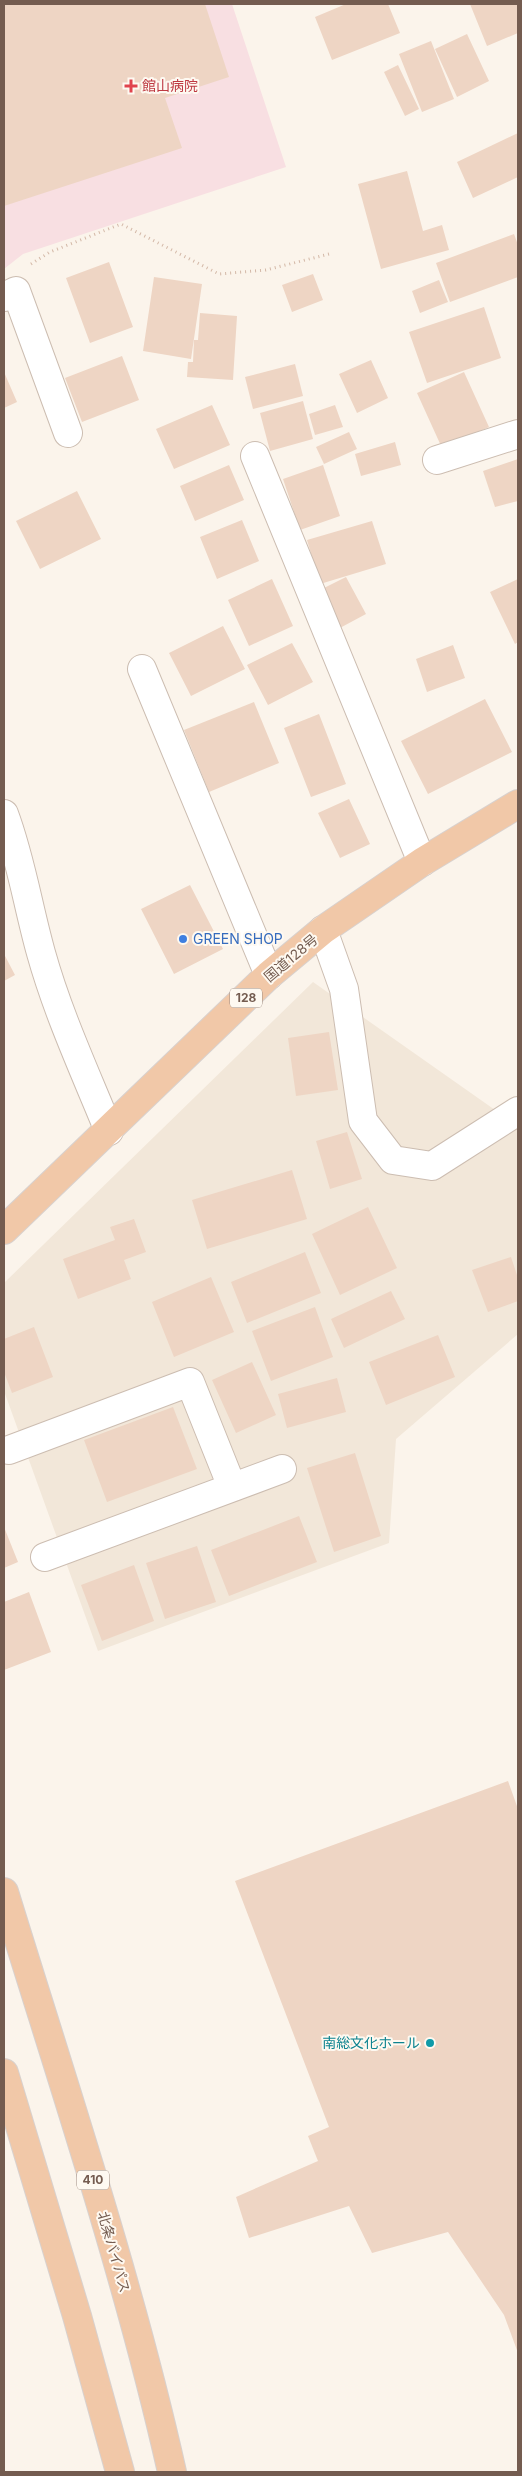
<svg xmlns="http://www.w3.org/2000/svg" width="522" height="2476" viewBox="0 0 522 2476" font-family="Inter,'Noto Sans JP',sans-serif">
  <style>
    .residential { fill: #f2e7d9 }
    .medical { fill: #f8dfe2 }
    .building { fill: #eed5c4 }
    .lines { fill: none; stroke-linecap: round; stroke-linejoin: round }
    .minor-casing { stroke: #ccbdb1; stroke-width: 30 }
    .trunk-casing { stroke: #d8d1ce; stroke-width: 30 }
    .path { stroke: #d3b8a7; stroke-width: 3; stroke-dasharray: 1 4; stroke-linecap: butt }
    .minor { stroke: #fff; stroke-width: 28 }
    .trunk { stroke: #f1c8a8; stroke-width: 28 }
    .health-dot { fill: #e0444e; stroke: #fef9f1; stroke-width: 2 }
    .shop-dot { fill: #3f7fe0; stroke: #fef9f1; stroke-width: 2 }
    .culture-dot { fill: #0f9aa8; stroke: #fef9f1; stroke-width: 2 }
    .labels { text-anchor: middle; stroke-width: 4; stroke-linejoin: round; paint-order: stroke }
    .shield { fill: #fef9f1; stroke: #9d8b80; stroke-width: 1 }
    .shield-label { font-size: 12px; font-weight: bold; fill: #745c50 }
    .health-label { font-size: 14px; fill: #be3a42; stroke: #fef9f1; text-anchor: start }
    .shop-label { font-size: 14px; fill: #366cbe; stroke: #fef9f1; text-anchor: start }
    .street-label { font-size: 14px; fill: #745c50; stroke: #fef9f1 }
    .culture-label { font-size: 14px; fill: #0d838f; stroke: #fef9f1; text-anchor: end }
  </style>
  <rect width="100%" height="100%" fill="#fbf4eb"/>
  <path class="residential" d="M313 982 518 1126V1334L396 1439 389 1543 98 1651 4 1391V1283Z"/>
  <path class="medical" d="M4 4H232L286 167 23 254 4 269Z"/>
  <path class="building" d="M4 4H205L229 77 165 98 182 148 4 206Z
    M346 4H388L400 33 332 60 315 17Z
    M470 4H518V33L487 46Z
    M467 34 489 81 457 97 435 49Z
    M431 41 454 99 422 112 399 54Z
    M398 65 419 109 405 116 384 72Z
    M518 133V177L473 198 457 162Z
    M407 171 423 231 442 225 449 250 381 269 358 184Z
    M514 234 518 245V277L450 302 436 263Z
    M109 262 133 327 90 343 66 278Z
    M313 274 323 300 292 312 282 285Z
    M154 277 202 284 191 359 143 351Z
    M439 280 448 302 420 313 412 291Z
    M484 307 501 358 427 383 409 332Z
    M200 313 237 316 233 380 187 377 188 362H193L194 340H198Z
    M122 356 139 400 82 422 65 378Z
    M371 360 388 398 357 413 339 374Z
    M295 364 303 396 253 409 245 377Z
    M4 372 17 402 4 408Z
    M464 372 489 427 442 448 417 393Z
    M303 401 313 439 270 451 260 413Z
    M212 405 230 445 174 469 156 429Z
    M335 405 343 427 315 435 309 414Z
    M349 432 357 449 324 464 316 447Z
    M395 442 401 465 361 476 355 454Z
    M518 459V501L495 507 483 471Z
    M229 465 244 500 195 521 180 486Z
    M323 465 340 516 300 530 283 479Z
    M77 491 101 539 40 569 16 521Z
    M242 520 259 561 217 579 200 537Z
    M372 521 386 564 320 584 307 540Z
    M346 577 366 614 338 629 318 591Z
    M272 579 293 626 249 646 228 600Z
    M518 579V642L515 644 490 592Z
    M223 626 245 669 191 696 169 653Z
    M292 643 313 682 268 705 247 665Z
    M453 645 465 678 427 692 416 659Z
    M485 699 512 752 428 794 401 741Z
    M254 702 279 763 209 792 184 730Z
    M319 714 346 784 311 797 284 728Z
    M349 799 370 844 340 858 318 813Z
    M190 885 223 949 174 974 141 909Z
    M4 954 15 975 4 981Z
    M329 1032 338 1090 296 1096 288 1038Z
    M347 1132 362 1179 330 1189 316 1141Z
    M292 1170 307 1219 207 1249 192 1200Z
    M368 1207 397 1268 340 1295 312 1234Z
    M134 1219 146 1252 124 1260 131 1279 78 1299 63 1259 115 1240 110 1227Z
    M305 1252 321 1293 247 1323 231 1282Z
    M511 1257 518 1278V1301L488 1312 472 1270Z
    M211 1277 234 1332 174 1357 152 1302Z
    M391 1291 405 1319 344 1348 331 1319Z
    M315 1307 333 1357 271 1381 252 1331Z
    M34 1327 53 1377 12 1393 4 1372V1339Z
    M438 1335 455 1377 386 1405 369 1362Z
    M252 1362 276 1415 236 1433 212 1380Z
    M337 1378 346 1412 287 1428 278 1394Z
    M173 1407 197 1469 107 1502 84 1440Z
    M355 1453 381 1536 334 1552 307 1468Z
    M299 1516 317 1562 229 1596 211 1550Z
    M4 1527 18 1562 4 1568Z
    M197 1546 216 1602 165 1619 146 1563Z
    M134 1565 154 1621 102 1641 81 1585Z
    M29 1592 51 1652 4 1670V1602Z
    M508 1781 518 1809V2353L504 2315 448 2232 372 2253 349 2206 249 2238 236 2197 318 2161 308 2136 329 2127 235 1881Z"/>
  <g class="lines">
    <g class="minor-casing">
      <path id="minor" d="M4 297 16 291 68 433
        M255 456 422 862
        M437 460 518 434
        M142 669 269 975
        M4 814C21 859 28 907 41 953 58 1014 85 1072 109 1131
        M323 930 344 989 363 1121 393 1160 432 1166 518 1111
        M9 1450 190 1382 232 1487
        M45 1557 282 1469"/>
    </g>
    <g class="trunk-casing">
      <path id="trunk" d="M4 1230 269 975 323 930 422 862 518 804
        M4 1892C63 2084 128 2276 172 2472
        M4 2073 77 2316 120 2472"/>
    </g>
    <path class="path" d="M31 264 50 252 121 224 219 274 266 270 329 254"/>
    <use href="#minor" class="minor"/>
    <use href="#trunk" class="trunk"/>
  </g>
  <path class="health-dot" d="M128.5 78.5h5v5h5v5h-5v5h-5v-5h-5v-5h5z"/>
  <circle class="shop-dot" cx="183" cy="939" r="5"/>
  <circle class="culture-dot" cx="430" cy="2043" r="5"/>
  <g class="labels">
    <g class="shield">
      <rect x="230" y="988.5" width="32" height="19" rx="4"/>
      <rect x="77" y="2170.5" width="32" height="19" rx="4"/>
    </g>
    <g class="shield-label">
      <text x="246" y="1002">128</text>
      <text x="93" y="2184">410</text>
    </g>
    <g class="health-label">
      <text x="142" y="91">館山病院</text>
    </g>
    <g class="shop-label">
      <text x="193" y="944">GREEN SHOP</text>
    </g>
    <g class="street-label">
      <text transform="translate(291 958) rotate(-40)" y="5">国道128号</text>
      <text transform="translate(114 2252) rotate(74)" y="5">北条バイパス</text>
    </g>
    <g class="culture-label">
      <text x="420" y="2048">南総文化ホール</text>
    </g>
  </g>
  <rect width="522" height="2476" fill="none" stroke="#745c50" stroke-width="10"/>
</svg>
